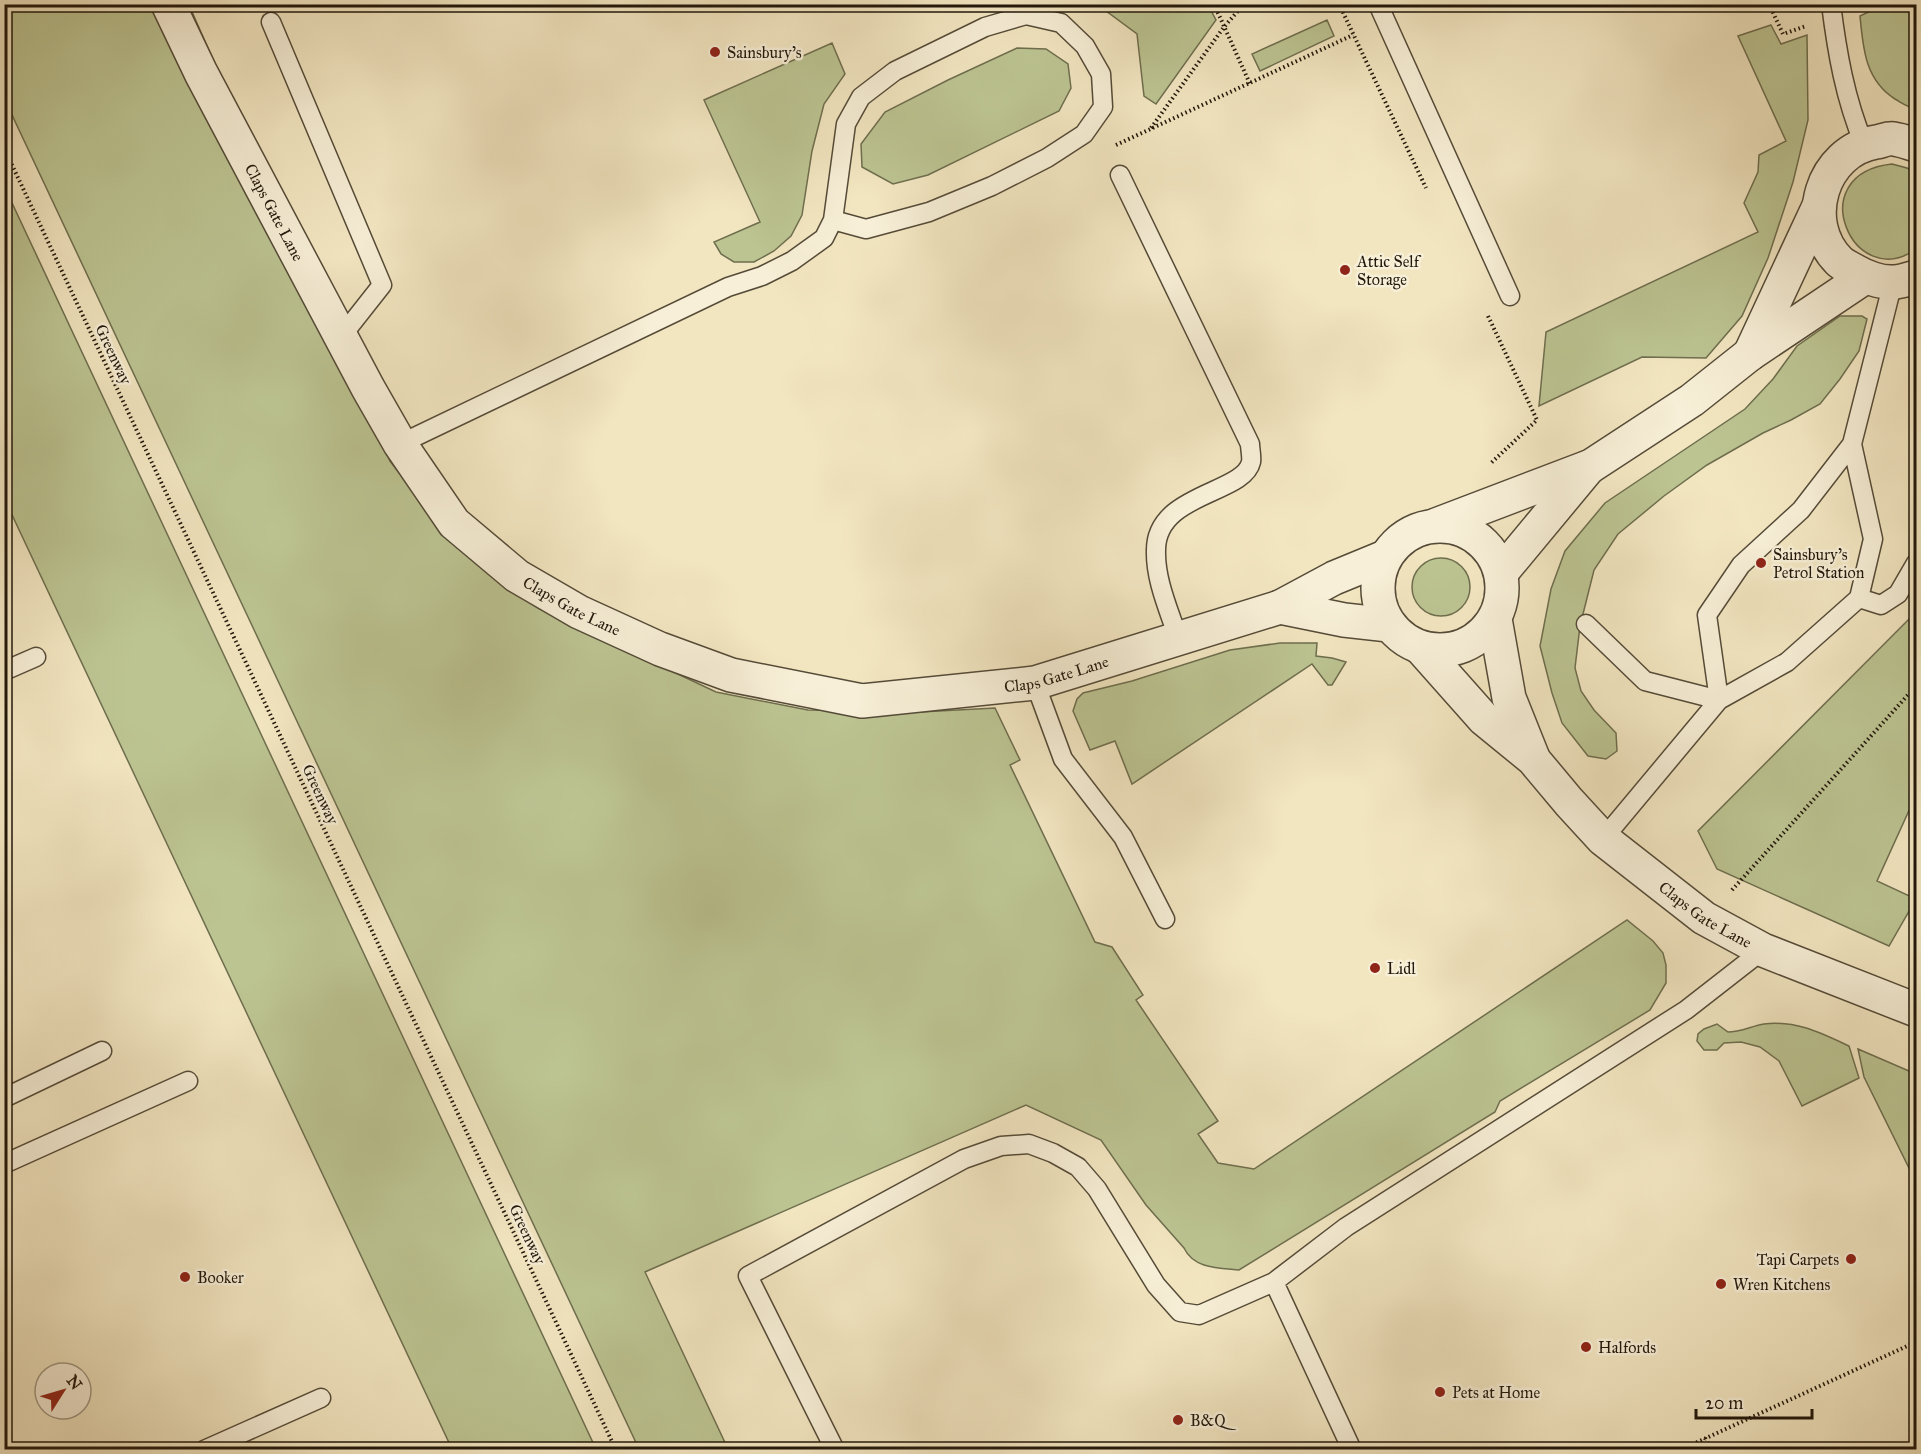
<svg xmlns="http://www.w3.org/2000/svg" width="1921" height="1454" viewBox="0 0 1921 1454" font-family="'IM FELL Great Primer',serif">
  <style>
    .green { fill: #bcc492; stroke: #6e6e4e; stroke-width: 1.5 }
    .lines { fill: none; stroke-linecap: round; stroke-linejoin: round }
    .service-casing { stroke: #554b38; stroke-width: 21 }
    .minor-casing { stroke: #554b38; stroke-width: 36 }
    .tertiary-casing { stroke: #554b38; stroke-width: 36 }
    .path { stroke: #21170b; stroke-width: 4; stroke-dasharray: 1.5 3; stroke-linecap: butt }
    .service { stroke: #f7efd7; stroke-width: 18 }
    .minor { stroke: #f7efd7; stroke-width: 33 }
    .tertiary { stroke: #f7efd7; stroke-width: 33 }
    .poi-dot { fill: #8f2418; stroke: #f7efd7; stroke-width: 2 }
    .labels { text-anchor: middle; stroke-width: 5; stroke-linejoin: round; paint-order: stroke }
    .poi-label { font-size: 16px; fill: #21170b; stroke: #f7efd7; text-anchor: start }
    .street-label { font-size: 16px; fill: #21170b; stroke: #f7efd7 }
  </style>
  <rect width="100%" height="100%" fill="#f2e6c1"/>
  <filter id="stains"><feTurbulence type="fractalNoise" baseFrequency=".00333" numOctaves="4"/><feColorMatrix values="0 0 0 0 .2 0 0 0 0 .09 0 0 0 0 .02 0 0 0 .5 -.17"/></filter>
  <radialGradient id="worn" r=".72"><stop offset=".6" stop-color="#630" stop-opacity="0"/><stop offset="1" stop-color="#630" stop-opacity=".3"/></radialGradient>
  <path class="green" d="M4 5H189L390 461 454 543 538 608 716 692 808 710 920 712 995 708 1020 760 1010 765 1095 942 1112 947 1143 995 1136 1000 1218 1121 1198 1134 1218 1163 1254 1169 1627 920 1653 941 1663 953 1666 965V983L1650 1010 1500 1101 1495 1112 1239 1270C1219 1268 1194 1269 1184 1248L1146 1205 1101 1140 1026 1105 645 1272 728 1449H639L5 100Z
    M1098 5H1208L1216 20 1156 104 1144 96 1137 34Z
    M1883 5H1916V108C1908 108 1902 103 1895 99 1865 80 1863 48 1860 16Z
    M1327 20 1334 36 1260 71 1252 54Z
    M1771 25 1781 44 1807 35 1808 120 1793 182 1768 258 1742 316 1706 358 1642 357 1539 406 1546 332 1758 232 1744 203 1758 172 1759 155 1786 141 1738 36Z
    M832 43 845 74 824 104 812 151 802 215 791 236 774 251 754 262H734L721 254 714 242 760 222 704 100Z
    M1017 48 1046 49 1068 64 1071 88 1059 111 928 175 893 184 862 167 861 144 885 112 948 80Z
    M1892 164 1907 168 1916 174V249C1854 294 1800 174 1892 164Z
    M5 188 596 1449H597H452L5 500Z
    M1840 316H1862L1867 319 1859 351 1840 379 1820 404 1791 420 1763 433 1707 465 1664 496 1618 534 1594 570 1580 626 1575 668 1581 691 1594 710 1616 733 1617 751 1606 759 1588 756 1562 723 1552 693 1540 646 1551 589 1565 551 1605 503 1745 409 1773 379 1797 346Z
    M1412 587a29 29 0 1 1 58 0a29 29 0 1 1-58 0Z
    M1916 612V795L1877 881 1916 899 1889 946 1717 869 1698 831Z
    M1280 643H1317L1316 656 1332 658 1346 662 1332 685H1328L1312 664 1132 784 1115 741 1090 750 1073 711 1077 699 1083 693 1132 681 1230 650Z
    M1717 1024 1728 1032C1740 1032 1752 1026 1764 1024 1796 1020 1821 1033 1849 1046L1859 1078 1802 1106 1779 1061 1760 1047 1741 1042 1724 1043 1717 1050H1704L1697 1041 1698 1034 1704 1029Z
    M1858 1049 1916 1074V1171L1910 1170 1864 1077Z"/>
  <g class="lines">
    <g class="service-casing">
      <path id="service" d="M1378 4 1510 296
        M1831 4C1837 52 1845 99 1864 144
        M271 22 382 285 341 337
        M1120 175 1250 444C1250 449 1252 457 1251 462 1244 494 1156 493 1156 550 1155 580 1169 610 1178 638
        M400 444 728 287 762 276 792 261 824 238 833 220 846 124 861 97 895 71 985 27 1026 15 1061 23 1085 46 1101 74 1103 107 1084 134 1047 158 992 186 929 212 866 229 833 220
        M1859 598 1881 605 1898 594 1916 563
        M1586 624 1645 681 1719 700 1787 662 1859 598 1873 539 1852 444
        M4 671 36 657
        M1035 683 1063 759 1123 837 1165 919
        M1603 839 1719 700 1707 615 1741 565 1801 510 1852 444 1893 282
        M4 1098 102 1051
        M4 1164 188 1081
        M1274 1282 1352 1450
        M204 1450 321 1398
        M835 1450 748 1276 964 1159 1001 1146 1029 1144 1053 1153 1078 1167 1097 1189 1156 1285 1180 1312 1199 1315 1274 1282 1346 1227 1686 1010 1763 950"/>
    </g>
    <g class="minor-casing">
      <g id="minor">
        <path id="s1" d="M168 4 201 73 368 388 400 444 454 523 517 576 579 612 660 649 731 675 862 701 1035 683 1280 607 1334 578 1385 557"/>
        <path d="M1916 145C1909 143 1901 140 1894 139 1888 138 1882 141 1876 142 1822 151 1800 222 1839 261 1843 265 1850 268 1855 271 1865 277 1881 283 1894 282 1901 282 1909 279 1916 277"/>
        <path d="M1750 354 1819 206"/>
        <path d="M1436 525 1591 466 1692 400 1750 354 1865 277"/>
        <path d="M1501 573 1589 467"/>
        <path d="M1280 607 1344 620 1389 625"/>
      </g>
    </g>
    <g class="tertiary-casing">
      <g id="tertiary">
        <circle cx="1440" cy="588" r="62"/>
        <path d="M1495 619 1509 698 1533 758"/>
        <path id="s2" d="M1421 648 1484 719 1533 759 1569 802 1603 839 1704 918 1763 950 1916 1010"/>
      </g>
    </g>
    <path class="path" d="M1214 4 1250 84
      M1339 4 1426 188
      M1769 4 1783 34 1806 26
      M1902 4 1916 18
      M1151 128 1224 27 1244 4
      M1116 145 1353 35
      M4 148 616 1450
      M1488 316 1537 420 1491 463
      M1732 890 1916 686
      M1705 1438 1711 1450
      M1680 1450 1916 1342"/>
    <use href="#service" class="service"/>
    <use href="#minor" class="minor"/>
    <use href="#tertiary" class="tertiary"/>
  </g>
  <g class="poi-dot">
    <circle cx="715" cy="52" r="6"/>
    <circle cx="1345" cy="270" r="6"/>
    <circle cx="1761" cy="563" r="6"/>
    <circle cx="1375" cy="968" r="6"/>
    <circle cx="1851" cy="1259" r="6"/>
    <circle cx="185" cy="1277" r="6"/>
    <circle cx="1721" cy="1284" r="6"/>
    <circle cx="1586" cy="1347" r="6"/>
    <circle cx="1440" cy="1392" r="6"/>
    <circle cx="1178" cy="1420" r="6"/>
  </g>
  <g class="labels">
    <g class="poi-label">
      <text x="727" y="58">Sainsbury's</text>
      <text x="1357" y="267">Attic Self<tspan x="1357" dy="18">Storage</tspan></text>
      <text x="1773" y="560">Sainsbury's<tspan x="1773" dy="18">Petrol Station</tspan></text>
      <text x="1387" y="974">Lidl</text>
      <text x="1839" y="1265" text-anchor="end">Tapi Carpets</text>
      <text x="197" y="1283">Booker</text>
      <text x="1733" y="1290">Wren Kitchens</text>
      <text x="1598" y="1353">Halfords</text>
      <text x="1452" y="1398">Pets at Home</text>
      <text x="1190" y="1426">B&amp;Q</text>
    </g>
    <g class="street-label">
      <text dy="6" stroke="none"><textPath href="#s1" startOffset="234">Claps Gate Lane</textPath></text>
      <text transform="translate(114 354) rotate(65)" y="6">Greenway</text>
      <text dy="6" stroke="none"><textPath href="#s1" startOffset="738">Claps Gate Lane</textPath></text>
      <text dy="6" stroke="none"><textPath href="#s1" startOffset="1242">Claps Gate Lane</textPath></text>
      <text transform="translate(321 794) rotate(65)" y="6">Greenway</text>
      <text dy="6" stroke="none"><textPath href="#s2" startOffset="392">Claps Gate Lane</textPath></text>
      <text transform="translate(528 1234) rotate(65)" y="6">Greenway</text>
    </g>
  </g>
  <rect width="1921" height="1454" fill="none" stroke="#f2e6c1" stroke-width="24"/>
  <rect x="6" y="6" width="1909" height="1442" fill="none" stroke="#21170b" stroke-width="3"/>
  <rect x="12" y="12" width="1897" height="1430" fill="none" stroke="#21170b" stroke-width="1.5"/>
  <g transform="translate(63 1391) rotate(53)"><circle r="28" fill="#f7efd7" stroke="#a19985" stroke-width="1.5"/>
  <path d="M0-4.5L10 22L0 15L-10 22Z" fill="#8f2418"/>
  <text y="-9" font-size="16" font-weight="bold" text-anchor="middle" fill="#21170b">N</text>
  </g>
  <path d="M1696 1409v9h116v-9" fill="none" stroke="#21170b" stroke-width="3"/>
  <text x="1705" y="1409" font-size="18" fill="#21170b" stroke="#f7efd7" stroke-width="4.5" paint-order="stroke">20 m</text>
  <rect width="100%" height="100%" filter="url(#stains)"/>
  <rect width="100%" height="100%" fill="url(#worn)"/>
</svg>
